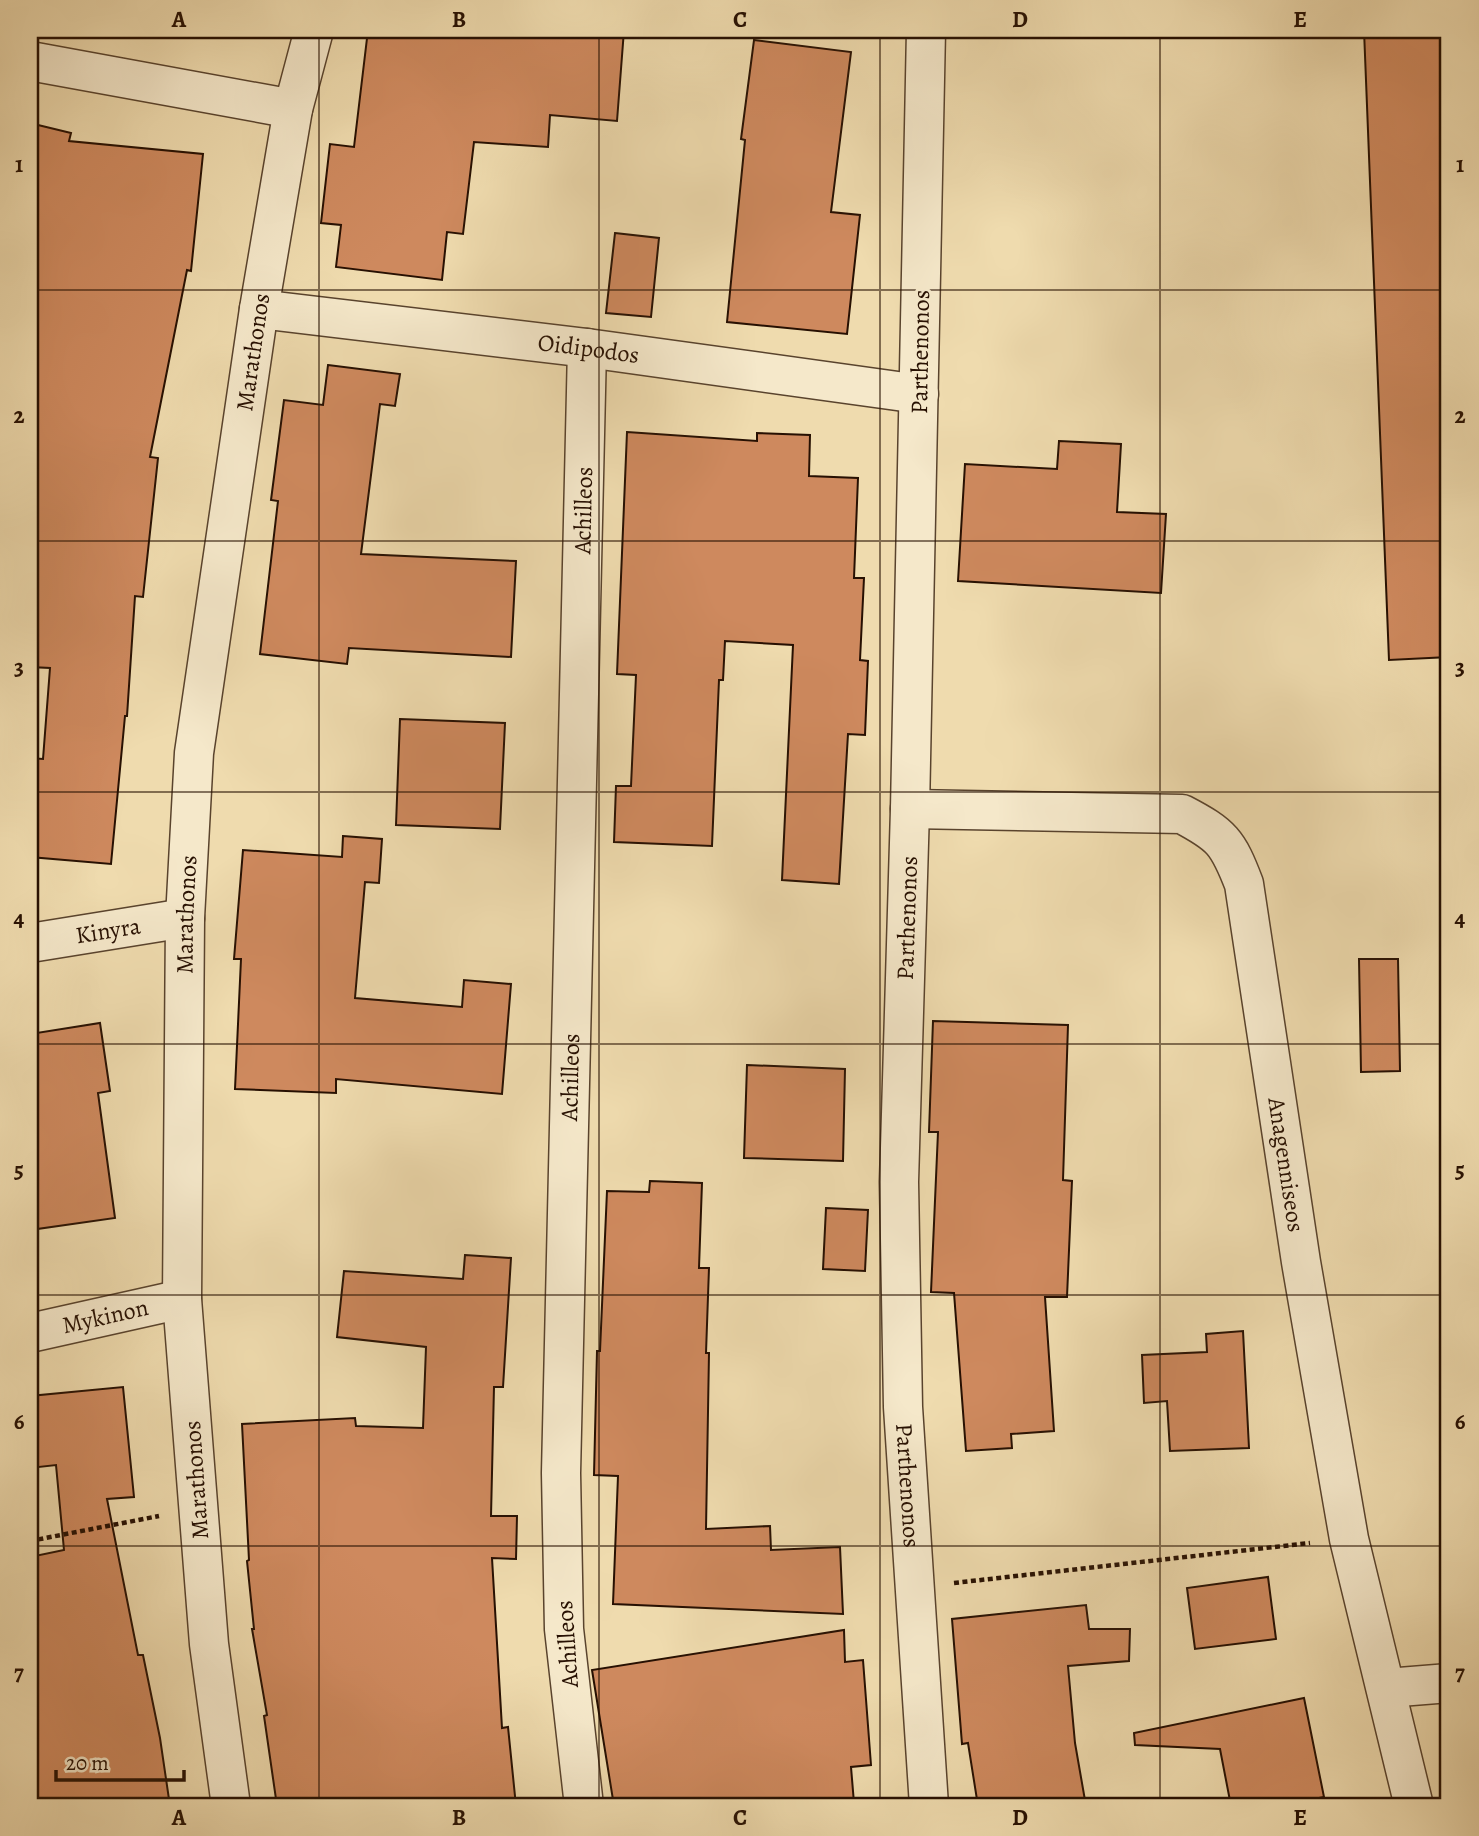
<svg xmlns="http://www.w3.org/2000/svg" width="1479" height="1836" viewBox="0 0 1479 1836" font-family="Alegreya,serif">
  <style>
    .building { fill: #ce895e; stroke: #271002; stroke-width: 2 }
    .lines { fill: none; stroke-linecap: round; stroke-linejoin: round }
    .minor-casing { stroke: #59432d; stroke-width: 41 }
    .path { stroke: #271002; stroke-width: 4.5; stroke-dasharray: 5 3.5; stroke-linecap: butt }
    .minor { stroke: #f5e8ca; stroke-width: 38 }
    .grid { fill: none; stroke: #271002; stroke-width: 2; stroke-opacity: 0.55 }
    .labels { text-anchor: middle; stroke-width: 6; stroke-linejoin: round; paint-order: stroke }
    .street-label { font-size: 24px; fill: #271002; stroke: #f5e8ca }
    .neatline { fill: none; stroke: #271002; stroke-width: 2.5 }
    .grid-label { font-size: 23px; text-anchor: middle; font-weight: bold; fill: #271002 }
  </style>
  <rect width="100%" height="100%" fill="#efdbae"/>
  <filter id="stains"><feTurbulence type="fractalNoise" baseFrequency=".00286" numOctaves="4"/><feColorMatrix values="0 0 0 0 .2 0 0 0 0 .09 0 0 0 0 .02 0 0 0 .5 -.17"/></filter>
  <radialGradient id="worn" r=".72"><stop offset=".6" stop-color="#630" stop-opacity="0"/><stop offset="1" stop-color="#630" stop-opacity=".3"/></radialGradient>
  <path class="building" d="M368 30H624L617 121 550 115 548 147 474 142 463 234 447 232 442 280 336 267 341 225 321 223 330 144 354 147Z
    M1364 30H1449V657L1389 660Z
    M754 40 851 52 831 212 860 215 847 334 727 322 745 140 741 139Z
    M38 125 71 133 69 141 203 154 191 271 187 270 150 457 158 458 143 597 135 596 127 716H125L111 864 30 857V758L43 759 50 668 30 667V160Z
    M615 233 659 238 651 317 606 313Z
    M328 365 400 374 395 406 380 404 361 554 516 561 511 657 349 648 347 664 260 654 278 501 271 500 284 400 323 405Z
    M627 432 757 441V433L810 435 809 476 858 478 854 578H864L860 660 868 661 865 735 848 734 839 884 782 880 793 645 725 641 723 680H719L712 846 614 842 616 786H631L636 675 617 674Z
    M1059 441 1121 444 1117 512 1166 514 1161 593 958 581 965 464 1057 469Z
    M400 719 505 723 500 829 396 825Z
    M343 836 382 839 379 883 365 882 355 998 462 1007 464 980 511 984 502 1094 336 1079V1093L235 1089 241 959H234L243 850 342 857Z
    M1359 959H1398L1400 1071 1361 1072Z
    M933 1021 1068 1025 1063 1180 1072 1181 1067 1297H1045L1054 1431 1011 1434 1012 1448 966 1451 954 1293 931 1292 938 1132H929Z
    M100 1023 110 1091 98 1093 115 1218 30 1230V1034Z
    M747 1065 845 1069 843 1161 744 1158Z
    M650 1181 702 1183 699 1268H709L706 1353H709L706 1529 770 1526 771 1550 840 1547 843 1614 613 1604 618 1476 594 1475 597 1351H600L607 1191 649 1192Z
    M826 1208 868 1210 865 1271 823 1269Z
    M465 1255 511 1258 503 1387H494L491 1516H517L516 1559 492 1558 502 1728 508 1727 516 1806H277L264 1716 267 1715 252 1629H254L247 1561 249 1560 242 1424 355 1418 356 1426 423 1428 426 1347 337 1337 344 1271 463 1279Z
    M1243 1331 1249 1448 1170 1451 1167 1401 1144 1403 1142 1355 1207 1352 1206 1334Z
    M123 1387 134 1497 107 1499 138 1655H143L160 1738 170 1806H30V1557L64 1550 56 1465 30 1468V1396Z
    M1268 1577 1276 1639 1195 1649 1187 1588Z
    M1086 1605 1089 1629H1130L1129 1661 1068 1666 1075 1743 1086 1806H978L968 1743 962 1744 952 1619Z
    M844 1630 845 1662 863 1660 871 1765 851 1767 854 1803 812 1806H614L592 1670Z
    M1304 1698 1324 1797 1278 1806H1231L1220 1749 1135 1745 1134 1733Z"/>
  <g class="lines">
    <g class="minor-casing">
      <g id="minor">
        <path id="s1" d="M926 30 910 809 899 1182 903 1407 929 1806"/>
        <path d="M30 61 293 109"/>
        <path id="s2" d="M259 309 587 348 919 394"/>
        <path id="s3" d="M910 809 1182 814C1222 835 1228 842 1244 884L1301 1262 1349 1539 1414 1806"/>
        <path id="s4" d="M30 943 185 918"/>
        <path id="s5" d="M30 1333 182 1299"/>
        <path d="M1387 1688 1449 1683"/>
        <path id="s6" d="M231 1806 209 1644 182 1299 185 918 194 753 259 309 293 109 314 30"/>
        <path id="s7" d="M584 1806 564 1629 561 1473 587 348"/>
      </g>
    </g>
    <path class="path" d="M30 1541 159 1516
      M954 1583 1310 1543"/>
    <use href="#minor" class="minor"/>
  </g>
  <path class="grid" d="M319 30V1806M599 30V1806M880 30V1806M1160 30V1806M30 290H1449M30 541H1449M30 792H1449M30 1044H1449M30 1295H1449M30 1546H1449"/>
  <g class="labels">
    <g class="street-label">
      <text dy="8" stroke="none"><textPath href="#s2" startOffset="332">Oidipodos</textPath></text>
      <text dy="8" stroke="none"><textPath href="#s6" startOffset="1461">Marathonos</textPath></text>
      <text transform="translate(920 352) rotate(-89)" y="8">Parthenonos</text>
      <text dy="8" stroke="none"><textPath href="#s7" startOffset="1297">Achilleos</textPath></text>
      <text dy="8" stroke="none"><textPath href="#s6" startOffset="894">Marathonos</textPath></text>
      <text transform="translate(907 918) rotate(-88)" y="8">Parthenonos</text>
      <text dy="8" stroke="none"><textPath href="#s4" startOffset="79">Kinyra</textPath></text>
      <text dy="8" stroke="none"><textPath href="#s7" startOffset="730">Achilleos</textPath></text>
      <text dy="8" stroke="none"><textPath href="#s3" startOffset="653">Anagenniseos</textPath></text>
      <text dy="8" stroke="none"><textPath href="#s5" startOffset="77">Mykinon</textPath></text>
      <text transform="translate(196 1480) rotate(-94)" y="8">Marathonos</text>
      <text dy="8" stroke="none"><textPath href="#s1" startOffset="1456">Parthenonos</textPath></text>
      <text transform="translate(567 1644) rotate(-94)" y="8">Achilleos</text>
    </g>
  </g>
  <rect width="1479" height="1836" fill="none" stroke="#efdbae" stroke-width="77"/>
  <path d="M56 1770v10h128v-10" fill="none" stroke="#271002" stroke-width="3.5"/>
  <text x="66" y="1770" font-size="21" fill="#271002" stroke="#f5e8ca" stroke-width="5" paint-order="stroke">20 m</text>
  <rect x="38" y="38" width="1402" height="1760" class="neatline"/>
  <g class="grid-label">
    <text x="179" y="27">A</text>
    <text x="459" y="27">B</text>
    <text x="740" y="27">C</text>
    <text x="1020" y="27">D</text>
    <text x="1300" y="27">E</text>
    <text x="19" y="172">1</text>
    <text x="1460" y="172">1</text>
    <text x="19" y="423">2</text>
    <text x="1460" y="423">2</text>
    <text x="19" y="675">3</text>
    <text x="1460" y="675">3</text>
    <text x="19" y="926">4</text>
    <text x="1460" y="926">4</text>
    <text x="19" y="1177">5</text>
    <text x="1460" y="1177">5</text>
    <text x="19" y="1429">6</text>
    <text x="1460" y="1429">6</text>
    <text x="19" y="1680">7</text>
    <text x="1460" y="1680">7</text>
    <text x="179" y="1825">A</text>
    <text x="459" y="1825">B</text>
    <text x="740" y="1825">C</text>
    <text x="1020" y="1825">D</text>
    <text x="1300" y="1825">E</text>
  </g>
  <rect width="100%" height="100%" filter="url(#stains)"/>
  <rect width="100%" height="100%" fill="url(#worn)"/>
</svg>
